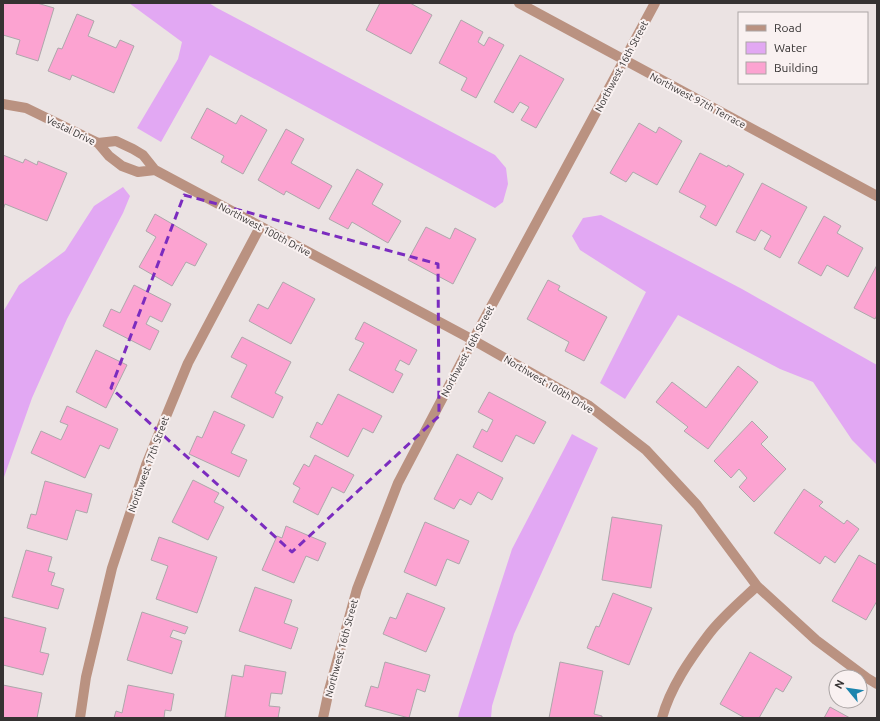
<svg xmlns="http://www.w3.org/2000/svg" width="880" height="721" viewBox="0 0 880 721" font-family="Ubuntu,sans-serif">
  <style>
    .water { fill: #e2a8f3 }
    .building { fill: #fca3d1; stroke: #aea7ab }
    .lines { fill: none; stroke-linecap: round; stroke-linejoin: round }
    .minor { stroke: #ba9281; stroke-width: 10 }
    .marked { fill: none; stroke: #7b2cbf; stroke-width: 3; stroke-dasharray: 8 5; stroke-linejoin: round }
    .labels { text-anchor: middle; stroke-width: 4; stroke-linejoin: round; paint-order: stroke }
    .street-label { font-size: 10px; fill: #353232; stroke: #f9f1f1 }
  </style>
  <rect width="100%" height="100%" fill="#ebe3e3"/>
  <path class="water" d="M129 3H209L217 8 495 155 506 168 508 184 503 202 495 208 210 55 161 142 137 128 178 59 182 42Z
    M123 187 130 196 123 213 67 319 32 398 3 480V312L19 285 65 251 94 206Z
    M601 215 742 289 877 365V465L852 440 813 382 780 369 678 315 625 399 600 383 646 292 580 250 572 236 583 218Z
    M572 434 598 448 514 634 492 706 491 718H458L459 713 512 549Z"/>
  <path class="building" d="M3 3H37L54 8 38 61 16 54 20 40 3 35Z
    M380 3H410L432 15 411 54 366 30Z
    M77 14 94 21 88 36 116 48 120 40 134 46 114 93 72 75 70 80 48 71 58 48 62 49Z
    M461 20 483 32 478 42 484 46 489 37 504 45 476 98 461 90 467 78 439 63Z
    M520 55 564 79 536 128 521 120 529 107 520 102 513 113 494 102Z
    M207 108 236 124 241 115 267 130 243 174 221 162 224 156 191 138Z
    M639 123 656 133 659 127 682 141 657 185 633 172 626 182 610 173Z
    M286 129 304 139 291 163 332 186 319 209 286 191 284 195 258 180Z
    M700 153 727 167 728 165 744 174 716 226 700 217 706 206 679 192Z
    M3 155 23 163 25 159 37 165 38 161 67 173 47 221 5 204 3 210Z
    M357 169 383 184 372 204 401 221 388 243 352 222 348 229 329 219Z
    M762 183 807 207 780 258 764 249 771 236 761 230 755 241 736 232Z
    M155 214 207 244 195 266 186 262 172 286 139 267 156 237 146 231Z
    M824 216 841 226 837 233 863 248 848 277 827 265 821 276 798 263Z
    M426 227 450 239 455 228 476 239 453 284 408 260Z
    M877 265V315L875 319 854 308Z
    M548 280 560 286 558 290 607 317 584 361 565 351 569 342 527 319Z
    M283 282 315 299 291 344 249 321 258 304 268 309Z
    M134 285 171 304 162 322 150 316 146 324 159 331 150 350 103 326 111 309 120 313Z
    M364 322 417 350 409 365 400 360 395 370 403 374 393 393 349 370 364 343 355 339Z
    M242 337 291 362 275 393 283 397 273 418 231 397 247 365 231 357Z
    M96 350 127 365 106 408 76 392Z
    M738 366 758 382 708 449 684 431 688 427 656 402 672 382 706 408Z
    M489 392 546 422 534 444 516 435 502 462 473 447 482 429 487 432 493 420 478 412Z
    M338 394 382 416 373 433 363 428 348 457 310 437 317 422 322 425Z
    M67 406 118 429 109 449 100 445 85 478 31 453 41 431 61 440 68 425 60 422Z
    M214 411 245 425 231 453 247 460 239 477 189 454 197 436 202 438Z
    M752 421 768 437 761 444 786 469 754 502 739 487 747 478 739 469 731 478 714 461Z
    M457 454 503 478 492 500 478 492 471 505 460 499 454 509 434 499Z
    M315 455 354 475 344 493 332 487 318 515 293 502 300 488 293 484 304 464 309 467Z
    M193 480 219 493 214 502 224 507 208 540 172 522Z
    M45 481 92 494 87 513 76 510 67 540 27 528 31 514 36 515Z
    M804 489 823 502 819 506 844 524 847 520 859 529 835 563 825 556 820 564 774 533Z
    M612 517 662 525 651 588 602 580Z
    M425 522 469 541 459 564 447 559 436 586 404 572Z
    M286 526 326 543 318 561 306 556 294 583 262 570 277 536 282 538Z
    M159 537 217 557 197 613 156 599 168 566 151 560Z
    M26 550 52 557 48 571 55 573 51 585 64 589 58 609 12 597Z
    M859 555 877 565V601L866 620 832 601Z
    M255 587 292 600 284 623 298 628 291 649 239 631Z
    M407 593 445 608 426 652 383 634 390 617 396 619Z
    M613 593 652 608 629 665 587 648 596 626 599 627Z
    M142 612 188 627 185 634 173 630 170 637 182 641 172 674 127 660Z
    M3 617 46 628 40 652 49 654 43 675 3 665Z
    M750 652 792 677 783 692 776 688 759 718H745L720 704Z
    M385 662 430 675 425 692 417 689 409 718 365 706 371 686 378 688Z
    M560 662 603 671 594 714 602 716V718H549Z
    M245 665 286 672 282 694 271 693 269 706 280 707 278 718H234L225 717 232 675 243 677Z
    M3 685 42 693 37 718H3Z
    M128 685 174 694 171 711 165 710 164 718H114L116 711 122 713Z
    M830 707 850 718H824Z"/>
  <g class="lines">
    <path class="minor" d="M519 3 877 196
      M3 104 26 108 98 143 109 156 122 166 138 172 155 170
      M98 143 116 141 133 149 143 155 155 170 473 340 588 405 646 450 697 505 757 586 816 640 867 678 877 684
      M80 718 86 677 112 568 146 465 188 363 260 227
      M323 718 329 690 357 589 398 483 473 340 655 3
      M662 718C670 688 690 659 709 634 722 617 741 601 757 586"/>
  </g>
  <path class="marked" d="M184 195 438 264 439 416 292 552 111 388Z"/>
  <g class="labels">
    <g class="street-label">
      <text transform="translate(621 66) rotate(-62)" y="4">Northwest 16th Street</text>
      <text transform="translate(698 100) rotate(28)" y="4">Northwest 97th Terrace</text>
      <text transform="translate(71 130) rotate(26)" y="4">Vestal Drive</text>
      <text transform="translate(265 229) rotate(28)" y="4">Northwest 100th Drive</text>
      <text transform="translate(467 351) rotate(-62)" y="4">Northwest 16th Street</text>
      <text transform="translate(549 384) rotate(31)" y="4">Northwest 100th Drive</text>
      <text transform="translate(148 464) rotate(-70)" y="4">Northwest 17th Street</text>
      <text transform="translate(341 648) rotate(-75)" y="4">Northwest 16th Street</text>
    </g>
  </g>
  <rect width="880" height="721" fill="none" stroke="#353232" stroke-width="8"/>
  <rect x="738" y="12" width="130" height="72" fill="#f9f1f1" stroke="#aba5a5"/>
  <rect x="746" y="25" width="20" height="6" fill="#ba9281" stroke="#aba5a5"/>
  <text x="774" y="32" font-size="12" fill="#353232">Road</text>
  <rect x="746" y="42" width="20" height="12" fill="#e2a8f3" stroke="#aba5a5"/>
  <text x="774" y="52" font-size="12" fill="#353232">Water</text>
  <rect x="746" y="62" width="20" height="12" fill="#fca3d1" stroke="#aba5a5"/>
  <text x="774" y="72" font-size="12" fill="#353232">Building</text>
  <g transform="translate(848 689) rotate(299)"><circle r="19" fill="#f9f1f1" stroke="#aba5a5"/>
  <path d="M0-3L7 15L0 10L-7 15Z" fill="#1c85ae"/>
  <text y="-6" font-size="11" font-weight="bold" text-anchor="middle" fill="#353232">N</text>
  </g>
</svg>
